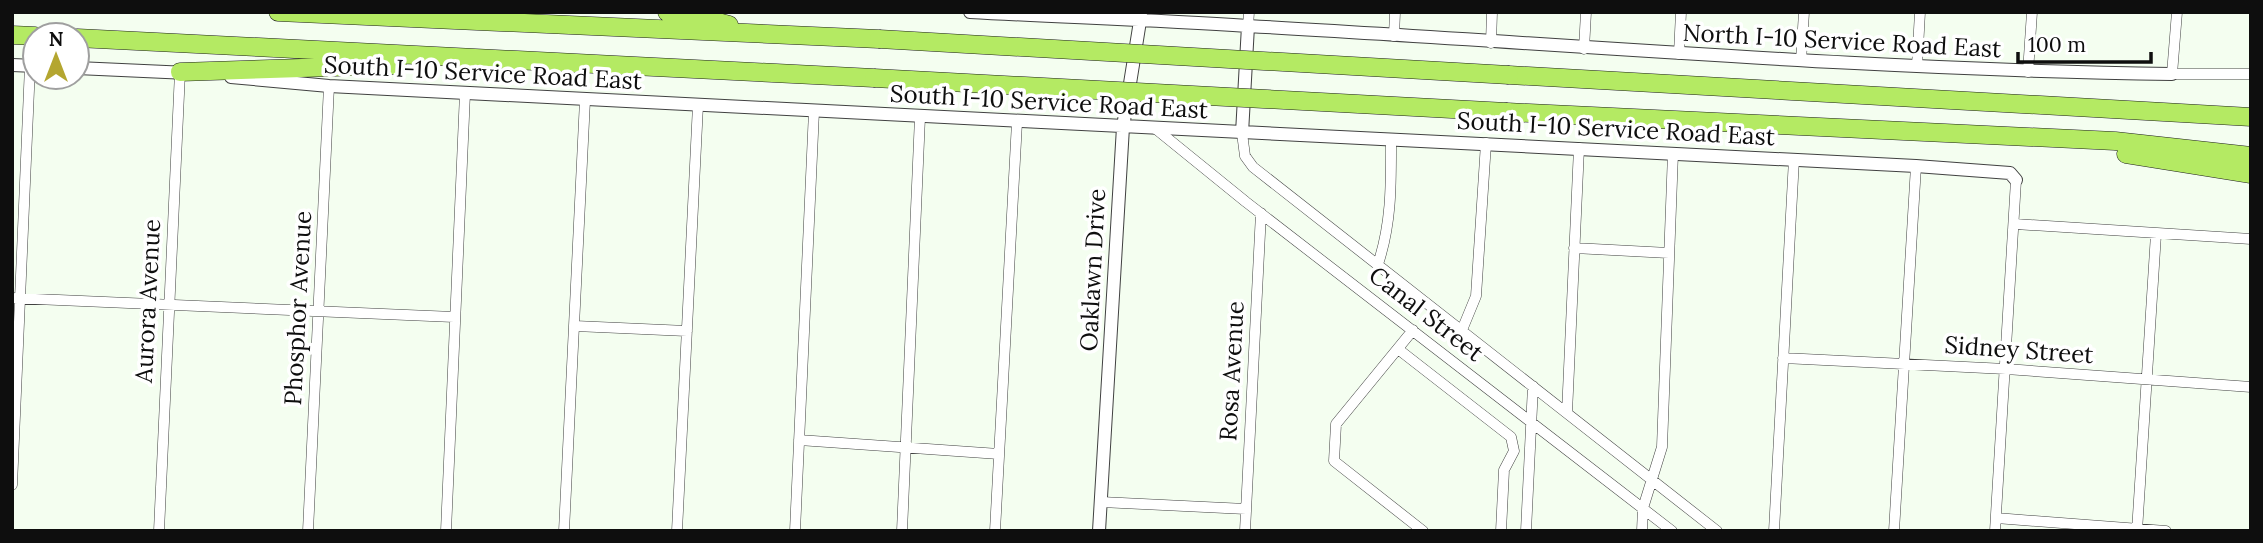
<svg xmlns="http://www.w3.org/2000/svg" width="2263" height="543" viewBox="0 0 2263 543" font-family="Lora,serif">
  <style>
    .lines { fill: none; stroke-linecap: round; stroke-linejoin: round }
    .minor-casing { stroke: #414141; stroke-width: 11 }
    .tertiary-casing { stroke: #414141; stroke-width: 14 }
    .motorway-casing { stroke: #1f1f1f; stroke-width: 19 }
    .minor { stroke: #fff; stroke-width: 10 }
    .tertiary { stroke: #fff; stroke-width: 12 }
    .motorway { stroke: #b4ea63; stroke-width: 18 }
    .motorway-bridge-casing { stroke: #1f1f1f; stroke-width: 19; stroke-linecap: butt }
    .motorway-bridge { stroke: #b4ea63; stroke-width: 18 }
    .labels { text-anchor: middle; stroke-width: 7; stroke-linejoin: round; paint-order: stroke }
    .street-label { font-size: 24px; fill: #0e0e0e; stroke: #fff }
  </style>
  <rect width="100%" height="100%" fill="#f4fef0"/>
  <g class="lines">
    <g class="minor-casing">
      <path id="minor" d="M2177 12 2172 74H2251
        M1248 26 1249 12
        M1394 36 1395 12
        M1491 43 1492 12
        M1584 49 1586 12
        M1679 54 1681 12
        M1801 61 1804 12
        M1917 66 1920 12
        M2028 72 2032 12
        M1156 129 1246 202 1672 531
        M1242 133 1245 156 1253 167 1717 531
        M2015 224 2251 239
        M1574 248 1669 253
        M1378 264C1392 222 1391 182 1391 139
        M12 298 454 317
        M575 326 687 331
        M1413 330 1336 424 1334 461 1423 531
        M1462 330 1476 296 1486 143
        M1398 349 1511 437 1514 451 1504 470 1501 531
        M1783 358 2006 369 2251 387
        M1567 413 1579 148
        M799 440 999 454
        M12 485 30 66
        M1101 502 1246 509
        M1996 518 2166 531
        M159 531 180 72
        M308 531 329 86
        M446 531 465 93
        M564 531 585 100
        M677 531 698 105
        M795 531 814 111
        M902 531 920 117
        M995 531 1017 122
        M1245 531 1261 213
        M1526 531 1533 386
        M1642 531 1643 508 1662 447 1673 153
        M1774 531 1794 159
        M1894 531 1916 166
        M1995 531 2016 180
        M2137 531 2156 234"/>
    </g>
    <g class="tertiary-casing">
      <path id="tertiary" d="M970 12C1063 17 1155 20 1248 26 1556 43 1863 70 2172 74
        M12 65 35 66
        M77 68 188 73
        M231 77 329 86 1916 166 2010 173 2016 180
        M1242 133 1248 26
        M1099 531 1123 127 1141 15"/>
    </g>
    <g class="motorway-casing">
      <path id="motorway" d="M278 12 879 39
        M667 12 695 16 729 25
        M12 35 35 36
        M77 38 874 78
        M180 72 397 65
        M1509 75 2251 117
        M1507 112 2115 141 2251 156
        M2126 154 2251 174"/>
    </g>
    <use href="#minor" class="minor"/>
    <use href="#tertiary" class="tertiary"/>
    <use href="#motorway" class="motorway"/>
    <g class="motorway-bridge-casing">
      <path id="motorway-bridge" d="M879 39 1509 75
        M874 78 1507 112"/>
    </g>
    <use href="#motorway-bridge" class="motorway-bridge"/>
  </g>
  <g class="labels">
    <g class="street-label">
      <text transform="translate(1842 41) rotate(3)" y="8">North I-10 Service Road East</text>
      <text transform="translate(483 73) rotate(3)" y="8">South I-10 Service Road East</text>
      <text transform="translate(1049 102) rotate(3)" y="8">South I-10 Service Road East</text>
      <text transform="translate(1616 129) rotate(3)" y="8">South I-10 Service Road East</text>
      <text transform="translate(1093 270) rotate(-87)" y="8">Oaklawn Drive</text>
      <text transform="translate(148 301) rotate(-87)" y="8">Aurora Avenue</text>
      <text transform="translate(298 308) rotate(-87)" y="8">Phosphor Avenue</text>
      <text transform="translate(1426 314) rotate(38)" y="8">Canal Street</text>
      <text transform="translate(2019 350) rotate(4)" y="8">Sidney Street</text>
      <text transform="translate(1232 371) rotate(-87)" y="8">Rosa Avenue</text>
    </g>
  </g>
  <rect width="2263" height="543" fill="none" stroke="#0e0e0e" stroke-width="28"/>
  <g transform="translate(56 56)"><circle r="33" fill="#ffffff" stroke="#9f9f9f" stroke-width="2"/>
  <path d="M0-5L12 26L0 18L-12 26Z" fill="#b4a630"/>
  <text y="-10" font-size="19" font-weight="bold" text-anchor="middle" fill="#0e0e0e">N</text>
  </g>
  <path d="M2018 52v10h133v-10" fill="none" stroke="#0e0e0e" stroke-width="3.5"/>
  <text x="2028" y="52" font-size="21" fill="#0e0e0e" stroke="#ffffff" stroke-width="5" paint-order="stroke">100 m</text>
</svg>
